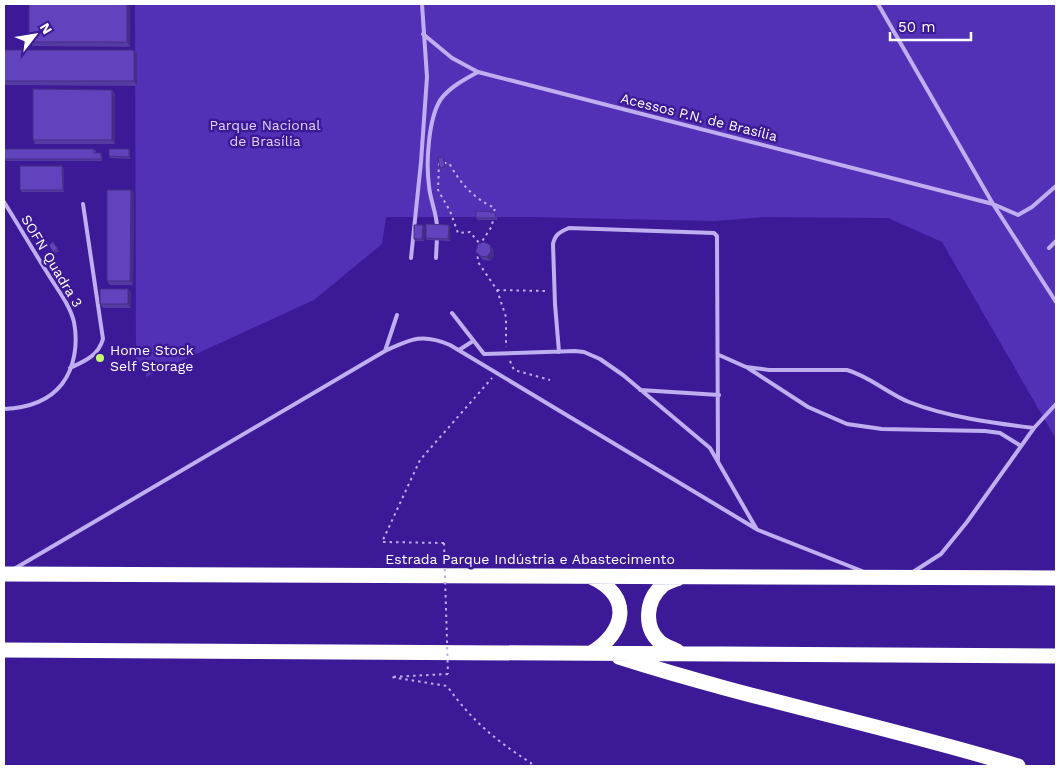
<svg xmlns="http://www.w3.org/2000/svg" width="1060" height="770" viewBox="0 0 1060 770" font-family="'Work Sans',sans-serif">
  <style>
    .green { fill: #5331b7 }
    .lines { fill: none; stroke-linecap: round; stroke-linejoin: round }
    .path { stroke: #bfaef0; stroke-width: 2; stroke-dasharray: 2.5 4; stroke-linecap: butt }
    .lane { stroke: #bfaef0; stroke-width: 4 }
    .highway { stroke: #fff; stroke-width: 15 }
    .path-bridge { stroke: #bfaef0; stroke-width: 2; stroke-dasharray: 2.5 4; stroke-linecap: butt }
    .wall { fill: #543aa3 }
    .shaded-wall { fill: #452f85 }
    .building { fill: #6243be; stroke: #452f85 }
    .poi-dot { fill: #c3ff6e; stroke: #3c1a97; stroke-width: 2 }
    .labels { text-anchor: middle; stroke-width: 5; stroke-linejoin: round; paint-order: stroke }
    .street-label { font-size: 14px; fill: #fff; stroke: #3c1a97 }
    .park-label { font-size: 14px; fill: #dfd5fb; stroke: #3c1a97 }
    .poi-label { font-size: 14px; fill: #fff; stroke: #3c1a97; text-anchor: start }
  </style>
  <rect width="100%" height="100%" fill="#3c1a97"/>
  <path class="green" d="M135 4H1056V439L942 242 888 218 765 217 715 221 531 217H386L382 244 314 300 146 377V360L136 366Z"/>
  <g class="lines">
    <path class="path" d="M439 163 438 190 450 211 458 233 470 232 480 244
      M444 163H449C460 183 474 199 495 208L494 212
      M479 246 492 226 493 219
      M477 250 478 262 497 290 506 317V347
      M497 290 547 291
      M510 361 514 370 550 380
      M444 543 382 542 420 460 492 378
      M448 674 391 677 447 686C473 722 494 739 531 763L532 766"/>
    <path class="lane" d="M878 4 993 204 1056 302
      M423 34 452 58 478 72 993 204 1018 215 1032 207 1056 186
      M4 202C19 226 33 250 48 274 57 289 70 305 74 322 78 343 75 367 62 384 48 402 26 408 4 409
      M437 228C437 213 430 200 429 186 426 164 428 118 441 99 450 87 465 79 478 72
      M1049 248 1056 241
      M411 258 421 162 427 77 422 4
      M436 258 437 237
      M452 313 484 354 575 351 584 352 600 359 623 375 710 448 756 528
      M459 350 473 341
      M385 351C411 339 422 333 450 345L758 530 862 571
      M559 352 555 304 553 244C555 234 560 232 569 228L714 233 717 236 718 460
      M719 355 746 367 769 370H847C869 376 887 393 909 402 947 417 993 423 1034 428
      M70 368C85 361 98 356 103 339L83 204
      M748 368 808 407 847 424 882 429 985 431 1000 433 1021 446
      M640 390 719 395
      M14 569 385 351 397 315
      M913 572 941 554 967 522 1034 428 1056 404"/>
    <path class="highway" d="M4 574 1056 578
      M4 650 1056 656
      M677 651C672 648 664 646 660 642 643 627 646 600 662 586 666 582 674 580 679 578
      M591 653C626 632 633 596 591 577
      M619 657C750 699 886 726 1018 766"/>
    <path class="path-bridge" d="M444 543 448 674"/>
  </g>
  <path class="wall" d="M29 4H130V47L32 46 29 42Z
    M4 50 137 54V86L4 85Z
    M112 90 115 94V144H35L33 140Z
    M94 149 96 151V153H101L102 155V161H6L4 159Z
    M130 151V159L110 158 109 156Z
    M443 157 444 159 446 169 441 170 440 168Z
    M64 168V192H22L20 190Z
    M131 190 134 194 133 285H110L107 281Z
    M497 214V220H478L476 218Z
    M423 225 425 227 424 241H415L414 239Z
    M450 227V241L427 240 426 238Z
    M53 242 59 251 54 254 49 245Z
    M493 249 494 256 490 261 483 260 476 251Z
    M128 289 131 293V308H103L100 304Z"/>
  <path class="shaded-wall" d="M127 4H130V47L127 42Z
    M134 50 137 54V86L134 81Z
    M112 90 115 94V144L112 140Z
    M129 149 130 151V159L129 157Z
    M62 166 64 168V192L63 190Z
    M131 190 134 194 133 285 130 281Z
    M423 225 425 227 424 241 422 239Z
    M449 225 450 227V241L448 239Z
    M490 245 493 249 494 256 490 261 487 257Z
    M128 289 131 293V308L128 304Z"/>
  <path class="building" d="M29 4H127V42H29Z
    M4 50H134V81H4Z
    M33 89 112 90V140H33Z
    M4 149H94V153H101V159H4Z
    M109 149H129V157L109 156Z
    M443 157 445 167 440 168 438 158Z
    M20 166H62L63 190H20Z
    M107 190H131L130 281H107Z
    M476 211 495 212 496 218H476Z
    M426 224 449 225 448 239 426 238Z
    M414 225H423L422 239H414Z
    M53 242 58 249 53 252 49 245Z
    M484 242 490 245 491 251 487 257 480 256 476 251 478 244Z
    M100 289H128V304H100Z"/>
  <circle class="poi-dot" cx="100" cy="358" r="5"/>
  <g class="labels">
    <g class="street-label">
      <text transform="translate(699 117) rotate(14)" y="5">Acessos P.N. de Brasília</text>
      <text transform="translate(52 261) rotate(59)" y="5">SOFN Quadra 3</text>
      <text x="530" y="564">Estrada Parque Indústria e Abastecimento</text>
    </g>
    <g class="park-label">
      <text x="265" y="130">Parque Nacional<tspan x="265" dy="16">de Brasília</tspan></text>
    </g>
    <g class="poi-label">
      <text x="110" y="355">Home Stock<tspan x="110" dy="16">Self Storage</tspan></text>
    </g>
  </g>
  <rect width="1060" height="770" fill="none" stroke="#ffffff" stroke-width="10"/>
  <g transform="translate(35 35) rotate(59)" stroke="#3c1a97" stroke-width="4" paint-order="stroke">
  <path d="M0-4L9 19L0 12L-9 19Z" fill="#ffffff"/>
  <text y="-8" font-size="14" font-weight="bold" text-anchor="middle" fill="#ffffff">N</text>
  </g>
  <path d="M890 32v8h81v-8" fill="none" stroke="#ffffff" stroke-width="2.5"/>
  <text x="898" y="32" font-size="15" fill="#ffffff" stroke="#3c1a97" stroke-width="4" paint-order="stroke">50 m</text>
</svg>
